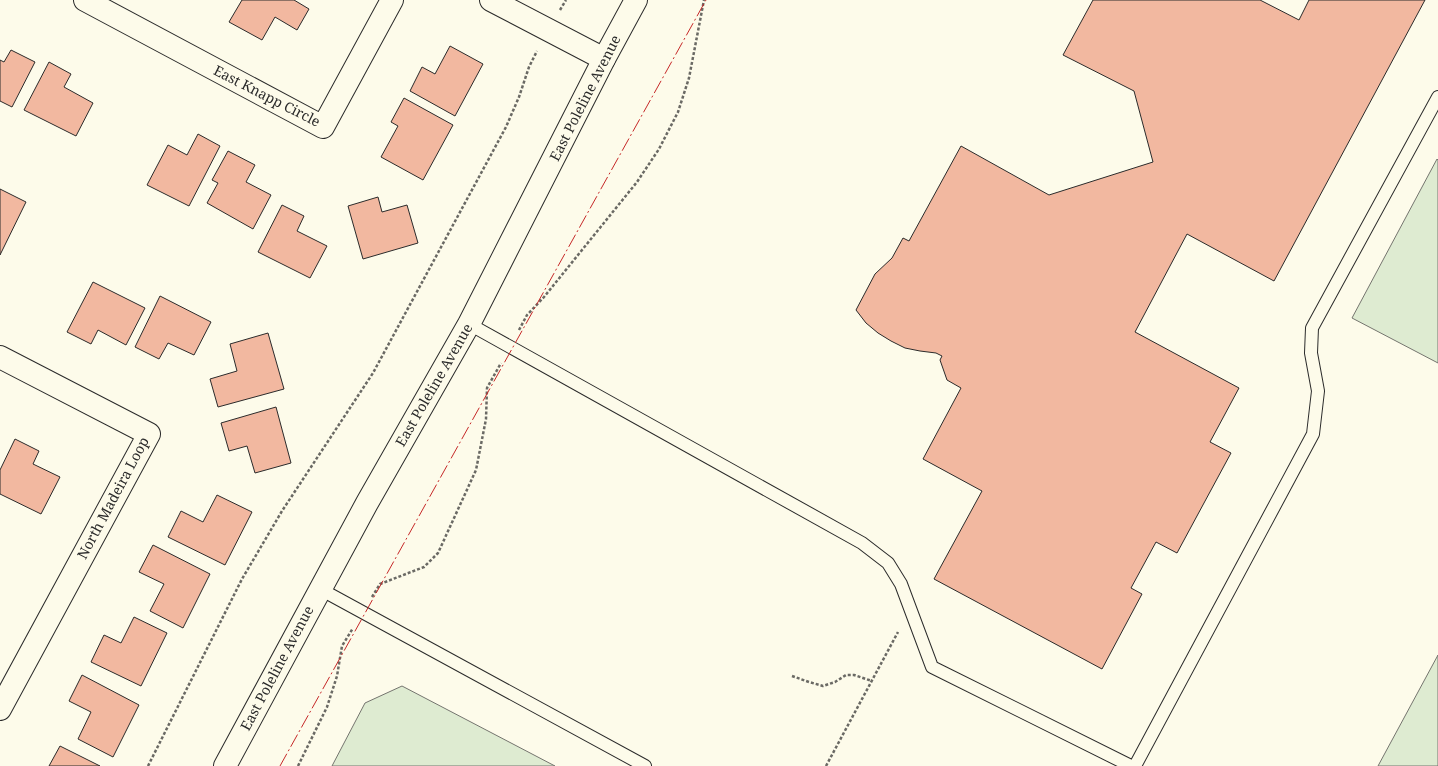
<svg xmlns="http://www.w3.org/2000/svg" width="1438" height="766" viewBox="0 0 1438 766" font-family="'Noto Serif',serif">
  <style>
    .green { fill: #deebd1; stroke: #74746e }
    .building { fill: #f2b8a0; stroke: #2b2b2b }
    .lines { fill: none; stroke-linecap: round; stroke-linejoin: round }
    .lane-casing { stroke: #2b2b2b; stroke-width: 14 }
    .street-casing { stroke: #2b2b2b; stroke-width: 24 }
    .secondary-casing { stroke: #2b2b2b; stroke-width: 24 }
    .path { stroke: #6a6964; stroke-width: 2.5; stroke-dasharray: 3 2; stroke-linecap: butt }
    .lane { stroke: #fdfbea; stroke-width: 12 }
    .street { stroke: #fdfbea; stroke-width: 22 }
    .secondary { stroke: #fdfbea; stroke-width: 22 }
    .power { stroke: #c62828; stroke-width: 1; stroke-dasharray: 14 3 2 3; stroke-linecap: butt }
    .labels { text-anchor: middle; stroke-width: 3; stroke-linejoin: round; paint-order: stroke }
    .street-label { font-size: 14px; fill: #2b2b2b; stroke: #fdfbea }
  </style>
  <rect width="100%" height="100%" fill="#fdfbea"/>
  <path class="green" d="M1437 159 1438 160V363L1352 318Z
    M1438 655V766H1378Z
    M402 686 555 766H332L365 703Z"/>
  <path class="building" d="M242 0H294L309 9 297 30 275 17 262 40 229 22Z
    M1093 0H1260L1299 20 1309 0H1425L1274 281 1187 234 1135 332 1239 388 1210 442 1231 453 1177 553 1156 542 1131 588 1142 594 1102 669 934 579 982 491 923 459 961 388 947 380 940 360 942 356 936 353 920 351 905 348 891 341 878 333 866 323 856 310 875 274 892 258 903 238 909 241 961 146 1049 195 1153 162 1134 91 1063 55Z
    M450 46 483 64 455 116 410 91 422 67 435 74Z
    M11 50 35 62 12 107 0 101V60L4 62Z
    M49 62 71 74 64 87 93 103 76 136 24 110Z
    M404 98 453 125 423 180 381 157 398 126 391 122Z
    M198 134 220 146 189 206 147 185 168 145 187 155Z
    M228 151 255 165 246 182 271 195 253 229 207 203 218 183 212 180Z
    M0 189 26 202 0 255Z
    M378 197 382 212 407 205 418 243 363 259 348 206Z
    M282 205 304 216 297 231 327 246 310 278 258 252Z
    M93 282 145 308 126 345 98 330 91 344 67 332Z
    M160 296 211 322 194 355 168 343 159 359 135 347Z
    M268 333 284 389 218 407 210 379 237 371 230 344Z
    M276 407 291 463 255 473 247 446 229 451 221 423Z
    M15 439 39 451 33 464 60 477 41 514 0 494V470Z
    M217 495 252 512 225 565 168 537 181 511 203 522Z
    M153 545 210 574 183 628 150 611 164 584 139 572Z
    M134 617 167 633 141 686 91 662 104 635 121 643Z
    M82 675 139 705 113 757 78 739 91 712 69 701Z
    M60 746 100 766H49Z"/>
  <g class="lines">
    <g class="lane-casing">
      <path id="lane" d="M469 324 862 543 888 563 901 584 932 667 1131 766
        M320 589 645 766
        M1135 766 1313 434 1318 391 1311 353 1312 328 1438 97"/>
    </g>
    <g class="street-casing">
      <path id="street" d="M85 0 323 127 392 0
        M491 0 604 59
        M0 357 149 434 0 709"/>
    </g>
    <g class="secondary-casing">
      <path id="secondary" d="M225 766 367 503 469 324 604 59 636 0"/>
    </g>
    <path class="path" d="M560 10 566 0
      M519 330 527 315 544 297 637 182 659 149 678 112 689 78 704 0
      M372 597 380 584 424 567 438 553 476 470 486 419 487 388 501 363
      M792 676 809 682 823 686 835 682 846 675H854L872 681
      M148 766 242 579 282 511 373 373 506 127 519 97 529 67 537 51
      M298 766 327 707 337 676 342 646 353 628
      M826 766 898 632"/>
    <use href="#lane" class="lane"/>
    <use href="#street" class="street"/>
    <use href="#secondary" class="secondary"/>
    <path class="power" d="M280 766 706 0"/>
  </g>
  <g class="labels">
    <g class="street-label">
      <text transform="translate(267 96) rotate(27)" y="5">East Knapp Circle</text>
      <text transform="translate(585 98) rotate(-63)" y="5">East Poleline Avenue</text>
      <text transform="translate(434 385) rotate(-60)" y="5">East Poleline Avenue</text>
      <text transform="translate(113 498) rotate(-62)" y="5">North Madeira Loop</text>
      <text transform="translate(277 668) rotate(-62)" y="5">East Poleline Avenue</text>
    </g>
  </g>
</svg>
